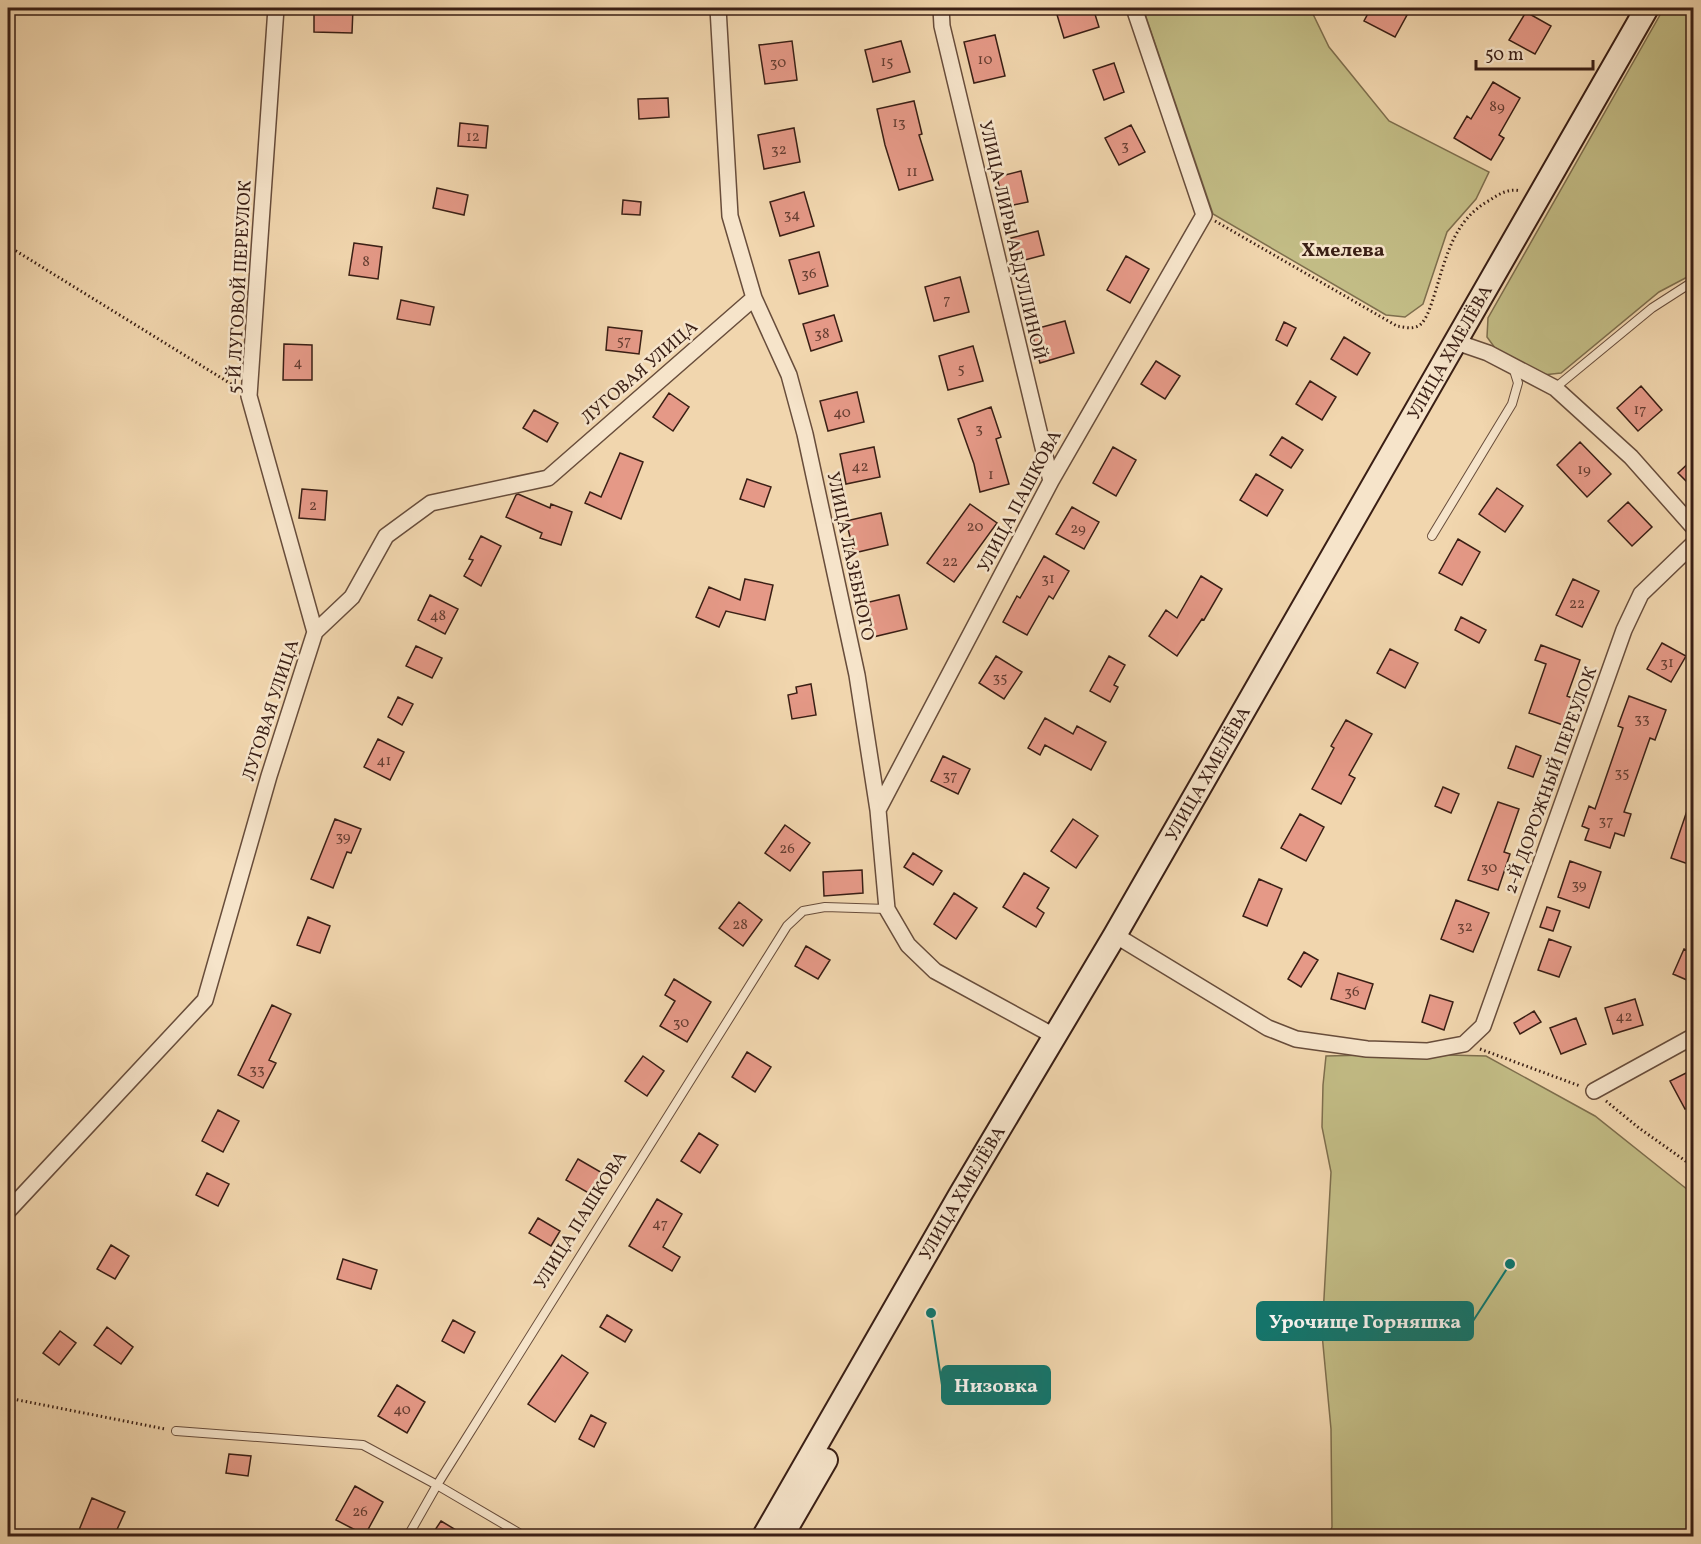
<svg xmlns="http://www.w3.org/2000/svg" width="1701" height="1544" viewBox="0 0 1701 1544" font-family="Vollkorn,serif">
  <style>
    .green { fill: #c2bc85; stroke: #7e6e4d; stroke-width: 1.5 }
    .building { fill: #e59987; stroke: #3a1f15; stroke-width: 1.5 }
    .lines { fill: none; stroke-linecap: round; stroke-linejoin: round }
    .service-casing { stroke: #684d3b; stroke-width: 10 }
    .minor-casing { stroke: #684d3b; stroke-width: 18 }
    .secondary-casing { stroke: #3a1f15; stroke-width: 26 }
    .path { stroke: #3a1f15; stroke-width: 3; stroke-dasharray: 1.5 3; stroke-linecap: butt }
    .service { stroke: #f6e4ca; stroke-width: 8 }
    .minor { stroke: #f6e4ca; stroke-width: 15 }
    .secondary { stroke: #f6e4ca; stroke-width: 22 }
    .labels { text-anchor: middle; stroke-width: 5; stroke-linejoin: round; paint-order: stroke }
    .number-label { font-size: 15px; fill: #653e32 }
    .street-label { font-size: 18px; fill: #3a1f15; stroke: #f6e4ca }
    .neighbourhood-label { font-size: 20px; font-weight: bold; fill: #3a1f15; stroke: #f6e4ca }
    .leader { fill: none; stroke: #0f766e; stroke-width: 2 }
    .callout-dot { fill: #0f766e; stroke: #f6e4ca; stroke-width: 2 }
    .callout { fill: #0f766e; stroke: #0f766e; stroke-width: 2 }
    .callout-label { font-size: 20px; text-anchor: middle; font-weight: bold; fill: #fff }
  </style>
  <rect width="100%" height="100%" fill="#f1d6ae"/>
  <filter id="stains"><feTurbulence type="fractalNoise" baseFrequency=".00333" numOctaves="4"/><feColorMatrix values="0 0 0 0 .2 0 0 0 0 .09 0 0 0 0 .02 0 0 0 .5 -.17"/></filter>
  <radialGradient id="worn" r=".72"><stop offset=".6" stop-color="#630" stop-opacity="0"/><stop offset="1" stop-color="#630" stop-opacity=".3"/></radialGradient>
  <path class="green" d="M1143 8H1310L1329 47 1389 121 1489 172 1476 199 1447 232 1423 304 1405 317 1386 315 1213 214Z
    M1664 8H1693V274L1659 292 1561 373 1543 375 1495 348 1487 337 1488 318Z
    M1410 1054 1486 1056 1595 1116 1693 1194V1536H1329L1332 1527 1331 1429 1322 1334 1331 1172 1322 1127 1323 1085 1326 1056Z"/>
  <path class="building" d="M314 8H353L352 33 314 32Z
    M1055 8H1093L1099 27 1064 38Z
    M1371 8H1392L1407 15 1395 37 1364 21Z
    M1526 12 1551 26 1535 54 1509 40Z
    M995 35 1005 76 974 83 964 42Z
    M792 41 797 80 765 84 759 45Z
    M901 41 910 72 873 82 865 50Z
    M1114 63 1124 92 1104 100 1093 70Z
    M1493 82 1520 98 1499 135 1504 138 1491 160 1454 138 1467 116 1471 119Z
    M668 98 669 117 639 119 638 99Z
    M914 101 922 134 919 135 933 180 899 190 885 145 877 109Z
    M460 123 488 126 486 148 458 146Z
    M1131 125 1145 152 1119 165 1105 138Z
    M794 128 800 162 764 169 758 135Z
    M1021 171 1028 202 1004 207 997 177Z
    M437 188 468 195 464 215 433 208Z
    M804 192 814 226 780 236 770 202Z
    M623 200 641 202 640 215 622 214Z
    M1038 231 1044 255 1017 262 1011 238Z
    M354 243 382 247 378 279 349 275Z
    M819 252 828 286 799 294 789 260Z
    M1126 256 1149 269 1130 303 1107 290Z
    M960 277 969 312 934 321 925 287Z
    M401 300 434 307 430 325 397 319Z
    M834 315 842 341 811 351 803 324Z
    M1065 321 1074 353 1040 363 1031 330Z
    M1284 322 1296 328 1287 346 1276 340Z
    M608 327 642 331 639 354 606 350Z
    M1344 337 1370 353 1357 375 1331 359Z
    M284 344 312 345V380H283Z
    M973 346 983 381 948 390 939 356Z
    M1156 361 1180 376 1165 399 1141 384Z
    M1310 381 1336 397 1322 420 1296 404Z
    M1641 386 1662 410 1638 431 1617 408Z
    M857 392 864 422 828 431 820 401Z
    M669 393 689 407 673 431 653 417Z
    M991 407 1001 437 996 439 1009 484 980 492 974 464 958 419Z
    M534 410 558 423 547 442 523 428Z
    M1282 437 1303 450 1291 468 1270 455Z
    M1580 442 1611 474 1587 497 1557 465Z
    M874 447 880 477 846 484 840 454Z
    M1113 447 1136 460 1116 496 1093 483Z
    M620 453 643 462 621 519 585 503 590 492 601 497Z
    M1694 458V489L1678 473Z
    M1256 474 1283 490 1267 516 1240 500Z
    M747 479 771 487 764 507 740 499Z
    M1497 488 1523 506 1505 532 1479 514Z
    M302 489 327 491 325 520 299 518Z
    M518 494 550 508 551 504 572 512 561 545 540 538 542 533 506 517 516 495Z
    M1628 502 1652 527 1632 546 1608 521Z
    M970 504 997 523 954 582 927 563Z
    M1072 507 1099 522 1084 549 1056 534Z
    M881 513 888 545 854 553 846 521Z
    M481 536 501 546 481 586 464 576 473 560 469 559Z
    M1458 539 1480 552 1462 585 1439 573Z
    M1044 556 1069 571 1053 599 1049 596 1027 635 1003 622 1017 596 1020 598Z
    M1201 576 1222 589 1204 620 1202 619 1177 656 1149 636 1166 610 1177 618Z
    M745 579 773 585 765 620 726 611 719 627 696 617 709 587 740 600Z
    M1573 579 1599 591 1582 627 1556 615Z
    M430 595 458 609 445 634 418 620Z
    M899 595 907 629 873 637 865 603Z
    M1461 617 1486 630 1479 643 1455 630Z
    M1662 643 1686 656 1671 682 1647 669Z
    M1541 645 1580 660 1567 696 1572 698 1563 725 1529 713 1546 664 1535 660Z
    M416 646 442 658 432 678 406 666Z
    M1390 649 1418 663 1405 688 1377 673Z
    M996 656 1022 672 1004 699 979 683Z
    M1109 656 1125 665 1114 685 1118 687 1110 702 1090 691Z
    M811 684 816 715 792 719 788 695 797 693 796 687Z
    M1629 696 1666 710 1655 740 1650 738 1624 812 1631 814 1624 836 1615 833 1610 848 1585 840 1589 829 1582 826 1589 806 1595 809 1623 728 1618 726Z
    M398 697 413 704 402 725 388 717Z
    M1045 718 1073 734 1077 726 1106 742 1091 770 1045 745 1040 755 1028 748Z
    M1346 720 1372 734 1349 775 1355 778 1341 804 1312 789 1334 748 1331 746Z
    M378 739 404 752 390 780 364 767Z
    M1516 746 1541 756 1533 777 1508 768Z
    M943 756 970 769 958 794 931 781Z
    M1443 787 1459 794 1451 813 1435 806Z
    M1691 799H1694V866L1671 858Z
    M1498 802 1519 809 1504 852 1510 854 1498 890 1468 880Z
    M1300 814 1324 827 1306 861 1281 848Z
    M335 819 361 829 351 853 347 852 333 888 311 879Z
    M1073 819 1098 836 1076 868 1051 851Z
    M785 825 810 843 790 871 765 853Z
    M913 853 942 871 933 885 904 867Z
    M1570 861 1601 872 1589 908 1558 897Z
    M862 870 863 893 824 896 823 872Z
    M1024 873 1049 888 1037 908 1044 913 1036 927 1003 907Z
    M1259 879 1282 889 1267 926 1243 916Z
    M954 893 977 908 956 939 934 924Z
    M1456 900 1489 913 1473 952 1441 939Z
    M739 902 762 920 743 946 719 928Z
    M1547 907 1560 911 1553 931 1540 927Z
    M308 917 330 926 320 953 297 945Z
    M1549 939 1571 947 1559 977 1538 970Z
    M806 946 830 960 818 979 795 966Z
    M1684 949 1694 954V983L1673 974Z
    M1304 952 1318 960 1301 987 1288 979Z
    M1338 973 1373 984 1365 1009 1331 999Z
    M674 979 711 1002 687 1042 660 1026 675 1001 665 995Z
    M1430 995 1453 1002 1444 1030 1422 1022Z
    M1635 999 1643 1025 1613 1034 1605 1008Z
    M272 1005 291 1014 269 1060 276 1063 263 1088 238 1075Z
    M1534 1011 1541 1022 1520 1034 1514 1023Z
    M1576 1018 1586 1044 1561 1054 1550 1028Z
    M747 1052 771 1067 755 1092 732 1077Z
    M643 1056 664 1071 647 1096 625 1081Z
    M1694 1069V1105L1685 1109 1670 1081Z
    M218 1110 239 1121 223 1152 202 1141Z
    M699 1133 718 1145 700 1173 681 1161Z
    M578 1159 604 1174 592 1195 566 1180Z
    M207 1173 229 1184 218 1206 196 1195Z
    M657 1199 682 1214 663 1247 680 1257 672 1271 629 1246Z
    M538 1218 560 1231 551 1246 529 1233Z
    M111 1245 129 1256 115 1279 97 1269Z
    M343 1259 377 1270 371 1289 337 1279Z
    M607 1315 632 1330 625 1342 600 1327Z
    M453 1320 475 1332 464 1353 442 1341Z
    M107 1327 133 1347 121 1364 94 1345Z
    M60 1331 76 1343 59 1365 43 1353Z
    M562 1355 588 1373 555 1422 528 1404Z
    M397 1385 425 1402 407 1433 378 1416Z
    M591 1415 606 1423 594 1447 579 1439Z
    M229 1454 251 1456 248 1476 226 1473Z
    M355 1486 383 1502 365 1535 336 1520Z
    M92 1498 125 1512 114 1536H94L79 1530Z
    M441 1521 466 1536H431Z"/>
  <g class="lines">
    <g class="service-casing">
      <path id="service" d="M1555 388 1652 308 1694 281
        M1432 536 1512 404 1518 383 1513 367
        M176 1431 363 1445 437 1485 524 1536
        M408 1536 437 1485 787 926 803 911 825 907 887 909"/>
    </g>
    <g class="minor-casing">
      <path id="minor" d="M276 8 249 396 315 632
        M718 8 730 216 754 298 789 375 805 434 857 675 878 810 887 909 908 945 935 971 1056 1037
        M941 8 942 26 1051 481
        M1456 342 1488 353 1555 388 1631 457 1694 528
        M878 810 1051 481 1204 215 1134 8
        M1115 935 1268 1028 1296 1039 1367 1049 1427 1051 1464 1044 1483 1026 1624 630 1641 594 1694 543
        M1594 1091 1694 1036
        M8 1211 205 1000 269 776 315 632 352 597 386 536 431 503 548 478 754 298"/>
    </g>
    <g class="secondary-casing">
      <g id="secondary">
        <path id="s1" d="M764 1536 960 1195 1115 935 1647 8"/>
        <path d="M782 1536 826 1460"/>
      </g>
    </g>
    <path class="path" d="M1215 221 1397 326C1404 327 1413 330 1420 325 1427 319 1431 305 1434 296 1446 258 1453 220 1490 200 1499 194 1509 188 1520 191
      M8 246 236 387
      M1480 1049 1580 1086
      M1606 1101 1639 1128 1694 1167
      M8 1398 165 1429"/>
    <use href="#service" class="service"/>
    <use href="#minor" class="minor"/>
    <use href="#secondary" class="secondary"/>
  </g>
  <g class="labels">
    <g class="number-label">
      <text x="985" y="64">10</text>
      <text x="887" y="66">15</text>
      <text x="778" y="67">30</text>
      <text x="1497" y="111">89</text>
      <text x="899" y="127">13</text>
      <text x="473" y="141">12</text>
      <text x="1125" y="150">3</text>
      <text x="779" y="154">32</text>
      <text x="912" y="176">11</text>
      <text x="792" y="219">34</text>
      <text x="366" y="266">8</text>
      <text x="809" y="278">36</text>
      <text x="947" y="304">7</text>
      <text x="822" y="338">38</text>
      <text x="624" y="345">57</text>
      <text x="298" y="367">4</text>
      <text x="961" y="373">5</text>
      <text x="1640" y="414">17</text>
      <text x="842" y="417">40</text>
      <text x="979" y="433">3</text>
      <text x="860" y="471">42</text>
      <text x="1584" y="474">19</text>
      <text x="991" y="479">1</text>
      <text x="313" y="510">2</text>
      <text x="975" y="531">20</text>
      <text x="1078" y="533">29</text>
      <text x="950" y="566">22</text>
      <text x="1048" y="583">31</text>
      <text x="1577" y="608">22</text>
      <text x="438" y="620">48</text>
      <text x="1667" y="667">31</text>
      <text x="1000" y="682">35</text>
      <text x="1642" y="723">33</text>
      <text x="384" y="765">41</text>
      <text x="1622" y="777">35</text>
      <text x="950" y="780">37</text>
      <text x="1606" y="825">37</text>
      <text x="343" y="841">39</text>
      <text x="787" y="853">26</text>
      <text x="1489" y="872">30</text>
      <text x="1579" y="889">39</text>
      <text x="740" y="929">28</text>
      <text x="1465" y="931">32</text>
      <text x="1352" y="996">36</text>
      <text x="1624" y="1021">42</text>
      <text x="681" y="1027">30</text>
      <text x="257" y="1074">33</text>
      <text x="660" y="1228">47</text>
      <text x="402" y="1414">40</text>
      <text x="360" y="1516">26</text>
    </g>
    <g class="street-label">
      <text transform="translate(1013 240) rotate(77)" y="6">УЛИЦА ЛИРЫ АБДУЛЛИНОЙ</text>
      <text transform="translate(239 287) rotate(-87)" y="6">5-Й ЛУГОВОЙ ПЕРЕУЛОК</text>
      <text dy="6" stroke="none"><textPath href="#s1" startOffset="1368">УЛИЦА ХМЕЛЁВА</textPath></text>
      <text transform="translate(639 372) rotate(-41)" y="6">ЛУГОВАЯ УЛИЦА</text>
      <text transform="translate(1019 501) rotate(-62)" y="6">УЛИЦА ПАШКОВА</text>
      <text transform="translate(851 556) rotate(78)" y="6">УЛИЦА ЛАЗЕБНОГО</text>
      <text transform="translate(270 710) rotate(-72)" y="6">ЛУГОВАЯ УЛИЦА</text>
      <text dy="6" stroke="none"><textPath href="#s1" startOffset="882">УЛИЦА ХМЕЛЁВА</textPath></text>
      <text transform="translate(1550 780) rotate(-70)" y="6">2-Й ДОРОЖНЫЙ ПЕРЕУЛОК</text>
      <text dy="6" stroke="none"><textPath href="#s1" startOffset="396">УЛИЦА ХМЕЛЁВА</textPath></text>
      <text transform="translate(580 1220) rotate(-58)" y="6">УЛИЦА ПАШКОВА</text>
    </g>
    <g class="neighbourhood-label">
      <text x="1343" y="256">Хмелева</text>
    </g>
  </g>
  <path class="leader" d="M1510 1264L1473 1321M931 1313L942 1385"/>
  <g class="callout-dot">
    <circle cx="1510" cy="1264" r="6"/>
    <circle cx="931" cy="1313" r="6"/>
  </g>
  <g class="callout">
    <rect x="1257" y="1302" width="216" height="38" rx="6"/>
    <rect x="942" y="1366" width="108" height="38" rx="6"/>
  </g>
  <g class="callout-label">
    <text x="1365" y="1328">Урочище Горняшка</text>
    <text x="996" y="1392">Низовка</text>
  </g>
  <rect width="1701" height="1544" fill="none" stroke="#f1d6ae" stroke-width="30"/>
  <rect x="9" y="9" width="1683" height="1526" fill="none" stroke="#3a1f15" stroke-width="3"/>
  <rect x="15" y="15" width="1671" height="1514" fill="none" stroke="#3a1f15" stroke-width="1.5"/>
  <path d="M1476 60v9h117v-9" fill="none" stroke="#3a1f15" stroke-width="3"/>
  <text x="1485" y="60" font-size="18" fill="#3a1f15" stroke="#f6e4ca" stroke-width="4.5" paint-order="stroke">50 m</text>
  <rect width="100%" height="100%" filter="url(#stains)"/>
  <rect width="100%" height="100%" fill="url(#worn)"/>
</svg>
